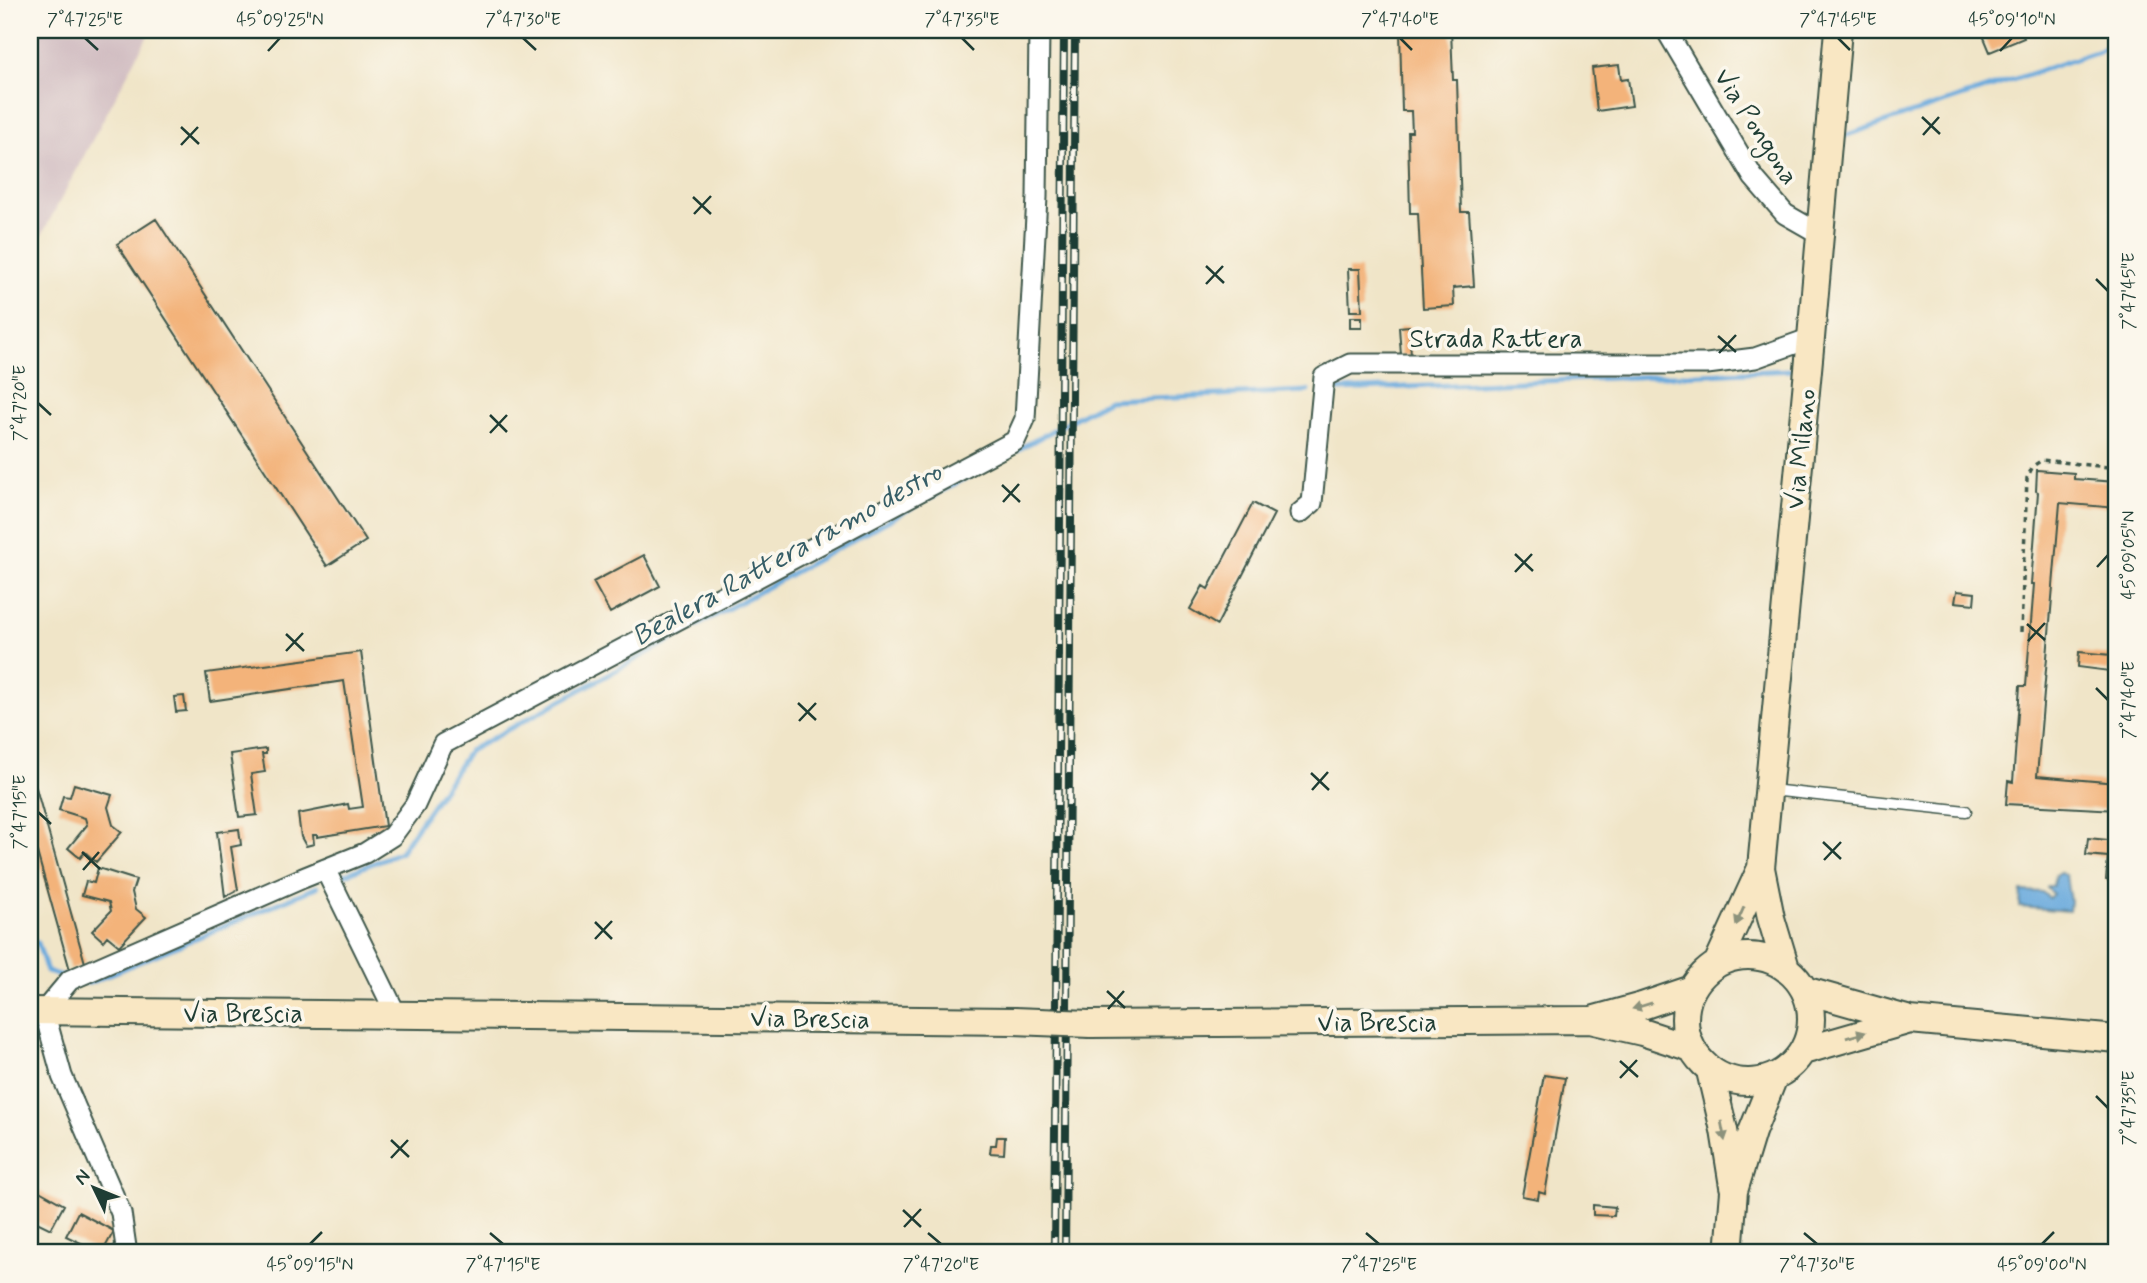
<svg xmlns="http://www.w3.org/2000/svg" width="2147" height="1283" viewBox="0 0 2147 1283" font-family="Mynerve,sans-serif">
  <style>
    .industrial { fill: #d2bec2 }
    .water { fill: #6aaadd; stroke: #447488; stroke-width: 2 }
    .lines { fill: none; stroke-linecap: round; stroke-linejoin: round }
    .stream { stroke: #6aaadd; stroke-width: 5 }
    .building { fill: #f3b37a }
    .lane-casing { stroke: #3e564a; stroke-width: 13 }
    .street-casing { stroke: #3e564a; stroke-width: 23 }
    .secondary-casing { stroke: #3e564a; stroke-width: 30 }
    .path { stroke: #3e564a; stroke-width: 3.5; stroke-dasharray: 5 5; stroke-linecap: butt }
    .lane { stroke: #fff; stroke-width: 10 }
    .street { stroke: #fff; stroke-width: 19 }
    .secondary { stroke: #f9e7c3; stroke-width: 26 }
    .rail-casing { stroke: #1f3d34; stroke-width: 8 }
    .rail { stroke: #fbf7ec; stroke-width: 5; stroke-dasharray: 16; stroke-linecap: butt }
    .secondary-bridge-casing { stroke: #3e564a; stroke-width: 30; stroke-linecap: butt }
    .secondary-bridge { stroke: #f9e7c3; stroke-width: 26 }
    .oneway { fill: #8c927c }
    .ticks { fill: none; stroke: #1f3d34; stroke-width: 2.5 }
    .labels { text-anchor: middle; stroke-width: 7; stroke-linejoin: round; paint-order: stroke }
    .street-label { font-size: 26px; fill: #1f3d34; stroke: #fbf7ec }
    .water-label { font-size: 28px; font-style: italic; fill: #365e67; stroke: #fbf7ec }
    .neatline { fill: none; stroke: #1f3d34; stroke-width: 2.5 }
    .ticks-label { font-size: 18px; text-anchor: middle; fill: #1f3d34 }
  </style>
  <rect width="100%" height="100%" fill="#fbf7ec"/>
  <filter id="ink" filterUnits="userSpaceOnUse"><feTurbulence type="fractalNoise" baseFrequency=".0143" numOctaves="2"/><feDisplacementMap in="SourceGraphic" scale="14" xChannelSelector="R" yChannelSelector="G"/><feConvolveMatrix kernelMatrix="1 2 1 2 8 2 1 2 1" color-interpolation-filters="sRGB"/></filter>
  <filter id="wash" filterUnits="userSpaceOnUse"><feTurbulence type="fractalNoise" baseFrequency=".00686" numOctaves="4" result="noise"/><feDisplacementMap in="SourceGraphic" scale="28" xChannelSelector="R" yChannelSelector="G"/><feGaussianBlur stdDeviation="1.57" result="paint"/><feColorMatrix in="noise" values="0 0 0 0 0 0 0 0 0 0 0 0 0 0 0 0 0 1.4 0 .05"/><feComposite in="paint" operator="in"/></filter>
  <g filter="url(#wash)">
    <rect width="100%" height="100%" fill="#f0e5c8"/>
    <path class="industrial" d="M30 30H151L30 257Z"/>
    <path class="water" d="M2060 872 2066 876 2070 901 2069 911 2020 907 2021 891 2042 892 2049 898 2053 894 2047 888 2048 886H2053L2055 875Z"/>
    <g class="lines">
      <path class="stream" d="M1841 143V137L2117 45
        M1338 390 1792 370
        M1017 450 1108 400 1308 391
        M344 875 400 852 469 751 969 476
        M30 940 38 943 47 972 67 977
        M83 982 89 983 317 887"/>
    </g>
    <g id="blocks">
      <path class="building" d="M1400 30H1451L1453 80H1457L1461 212H1469L1474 286 1453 288 1454 306 1423 308 1418 213H1410L1408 132H1412L1411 111H1402Z
        M1978 30H2021L2024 38 1990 52 1983 35 1980 36Z
        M1619 65 1621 80 1628 79 1632 106 1597 111 1592 68Z
        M156 219 366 541 327 566 117 244Z
        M1348 269H1360L1362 311H1350Z
        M1350 317H1362V328H1350Z
        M1409 326 1411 355H1401L1399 327Z
        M2037 470 2074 473V479L2117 482V508L2060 503 2037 776 2117 783V810L2006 804 2008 781 2013 782 2020 686H2026L2034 584H2031L2038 492 2036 491Z
        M1253 503 1274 514 1217 625 1190 609 1203 586 1208 589Z
        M644 555 660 586 610 613 593 582Z
        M1957 591 1975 593 1974 604 1955 602Z
        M361 652 385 826 317 837V835H313L314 844 306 846 301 837 298 814 348 804 349 809 363 807 344 681 210 701 206 673Z
        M2079 652 2111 655 2109 671 2078 667Z
        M184 696 186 711 176 712 174 697Z
        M266 749V754H262L265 772 251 774 257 815 239 817 230 754Z
        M74 784 112 795 108 807 113 825 122 832 96 862 85 852 80 858 68 848 87 825 85 818 59 810 63 796 70 797Z
        M36 788 85 963 70 970 30 827V789Z
        M239 829 241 845 231 847 238 890 225 897 217 832Z
        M2088 838 2117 841V882L2106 880 2108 857 2086 855Z
        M98 868 136 880 132 892 136 909 146 917 119 946 107 936 103 941 92 931 111 911 109 902 82 895 86 881 94 883Z
        M1544 1075 1565 1078 1545 1194 1539 1192 1538 1199 1522 1196Z
        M997 1137H1005L1004 1154 990 1153 991 1145H996Z
        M34 1188 64 1205 51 1229 37 1222 30 1236V1195Z
        M1593 1205 1615 1207 1614 1216 1593 1215Z
        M78 1212 114 1231 102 1253 66 1236Z"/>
    </g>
  </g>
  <g filter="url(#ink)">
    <use href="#blocks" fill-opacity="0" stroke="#3e564a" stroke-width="2"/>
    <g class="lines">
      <g class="lane-casing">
        <path id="lane" d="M1771 790 1966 811"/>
      </g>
      <g class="street-casing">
        <path id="street" d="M1666 30 1753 177 1785 214 1820 234
          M1300 513 1312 503 1324 377 1350 364H1707L1755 358 1811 338
          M325 869 396 1014
          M122 1253 126 1247 121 1213 62 1076 44 1011 70 980 303 878 365 853 392 836 415 805 443 744 1015 441 1025 419 1037 197 1039 30"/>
      </g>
      <g class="secondary-casing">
        <path id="secondary" d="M1685 1019a63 63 0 1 1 126 0a63 63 0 1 1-126 0Z
          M1717 964 1761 868
          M1786 968 1771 918 1761 868 1811 338 1838 30
          M1804 990 1910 1020 2117 1039
          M30 1011 1014 1021
          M1595 1019 1642 1006 1692 989
          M1090 1024 1590 1020 1642 1032 1691 1048
          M1803 1051 1910 1020
          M1710 1071 1724 1130 1733 1186
          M1729 1253 1734 1191 1752 1132 1774 1077"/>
      </g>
      <path class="path" d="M2021 632 2027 478 2033 466 2042 460 2117 468"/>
      <use href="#lane" class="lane"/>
      <use href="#street" class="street"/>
      <use href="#secondary" class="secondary"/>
      <g class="rail-casing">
        <path id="rail" d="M1054 1253 1064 30
          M1065 1253 1075 30"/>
      </g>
      <use href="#rail" class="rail"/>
      <g class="secondary-bridge-casing">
        <path id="secondary-bridge" d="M1014 1021 1090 1024"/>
      </g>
      <use href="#secondary-bridge" class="secondary-bridge"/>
    </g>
    <defs><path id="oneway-solid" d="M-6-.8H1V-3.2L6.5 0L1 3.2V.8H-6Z" transform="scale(1.75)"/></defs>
    <g class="oneway">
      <use href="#oneway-solid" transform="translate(1740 916) rotate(114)"/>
      <use href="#oneway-solid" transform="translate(1642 1006) rotate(163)"/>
      <use href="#oneway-solid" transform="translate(1856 1035) rotate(-16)"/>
      <use href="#oneway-solid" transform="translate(1723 1131) rotate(79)"/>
    </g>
  </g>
  <path class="ticks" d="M85 38 98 50M523 38 536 50M962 38 974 50M1400 38 1412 50M1838 38 1850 50M268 51 280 38M2000 51 2012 38M1922 117 1940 134M181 127 199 144M1923 135 1939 117M181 145 198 127M693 197 711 214M694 214 711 196M1206 266 1224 283M2096 279 2108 291M1206 284 1223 266M1718 336 1736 352M1719 353 1736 335M38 403 51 415M490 415 507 432M490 433 507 415M1002 485 1020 502M1003 502 1019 484M1515 554 1533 571M2097 567 2108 555M1515 572 1532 554M2027 624 2045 640M286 634 304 651M2028 641 2045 623M286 651 303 633M2096 688 2108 700M798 703 816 720M799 721 816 703M1311 773 1329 790M1312 790 1328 772M38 812 51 824M1823 842 1841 859M82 852 100 869M1824 860 1841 842M83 870 99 852M595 922 612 939M595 939 612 921M1107 991 1125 1008M1108 1009 1124 991M1620 1061 1638 1077M1620 1078 1637 1060M2096 1096 2108 1108M391 1140 409 1157M391 1158 408 1140M903 1210 921 1227M904 1227 921 1209M490 1233 503 1244M928 1233 941 1244M1366 1233 1379 1244M1804 1233 1817 1244M310 1244 322 1232M2042 1244 2054 1232"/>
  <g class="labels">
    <g class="street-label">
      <text transform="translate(1757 126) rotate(57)" y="9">Via Pongona</text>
      <text x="1496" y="347">Strada Rattera</text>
      <text transform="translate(1800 449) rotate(-84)" y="9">Via Milano</text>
      <text x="243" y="1022">Via Brescia</text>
      <text transform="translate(810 1018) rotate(1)" y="9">Via Brescia</text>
      <text x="1377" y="1031">Via Brescia</text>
    </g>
    <g class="water-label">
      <text transform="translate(786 553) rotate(-29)" y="10">Bealera Rattera ramo destro</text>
    </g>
  </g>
  <rect width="2147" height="1283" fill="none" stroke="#fbf7ec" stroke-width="77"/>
  <g transform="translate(94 1188) rotate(313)" stroke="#fbf7ec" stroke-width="5" paint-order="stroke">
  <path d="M0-5L12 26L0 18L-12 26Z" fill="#1f3d34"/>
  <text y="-10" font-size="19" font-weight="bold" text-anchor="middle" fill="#1f3d34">N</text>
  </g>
  <rect x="38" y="38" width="2070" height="1206" class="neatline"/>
  <g class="ticks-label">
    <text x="85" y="25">7°47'25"E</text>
    <text x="280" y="25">45°09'25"N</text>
    <text x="523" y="25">7°47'30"E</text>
    <text x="962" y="25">7°47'35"E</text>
    <text x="1400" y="25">7°47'40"E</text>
    <text x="1838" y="25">7°47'45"E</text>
    <text x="2012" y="25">45°09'10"N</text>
    <text transform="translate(2128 291) rotate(-90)" y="6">7°47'45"E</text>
    <text transform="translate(19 403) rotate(-90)" y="6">7°47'20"E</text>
    <text transform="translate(2128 555) rotate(-90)" y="6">45°09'05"N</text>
    <text transform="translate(2128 700) rotate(-90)" y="6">7°47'40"E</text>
    <text transform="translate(19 812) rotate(-90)" y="6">7°47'15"E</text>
    <text transform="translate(2128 1108) rotate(-90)" y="6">7°47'35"E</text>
    <text x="310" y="1270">45°09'15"N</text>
    <text x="503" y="1270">7°47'15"E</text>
    <text x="941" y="1270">7°47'20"E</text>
    <text x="1379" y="1270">7°47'25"E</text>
    <text x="1817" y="1270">7°47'30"E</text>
    <text x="2042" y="1270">45°09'00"N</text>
  </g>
</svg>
